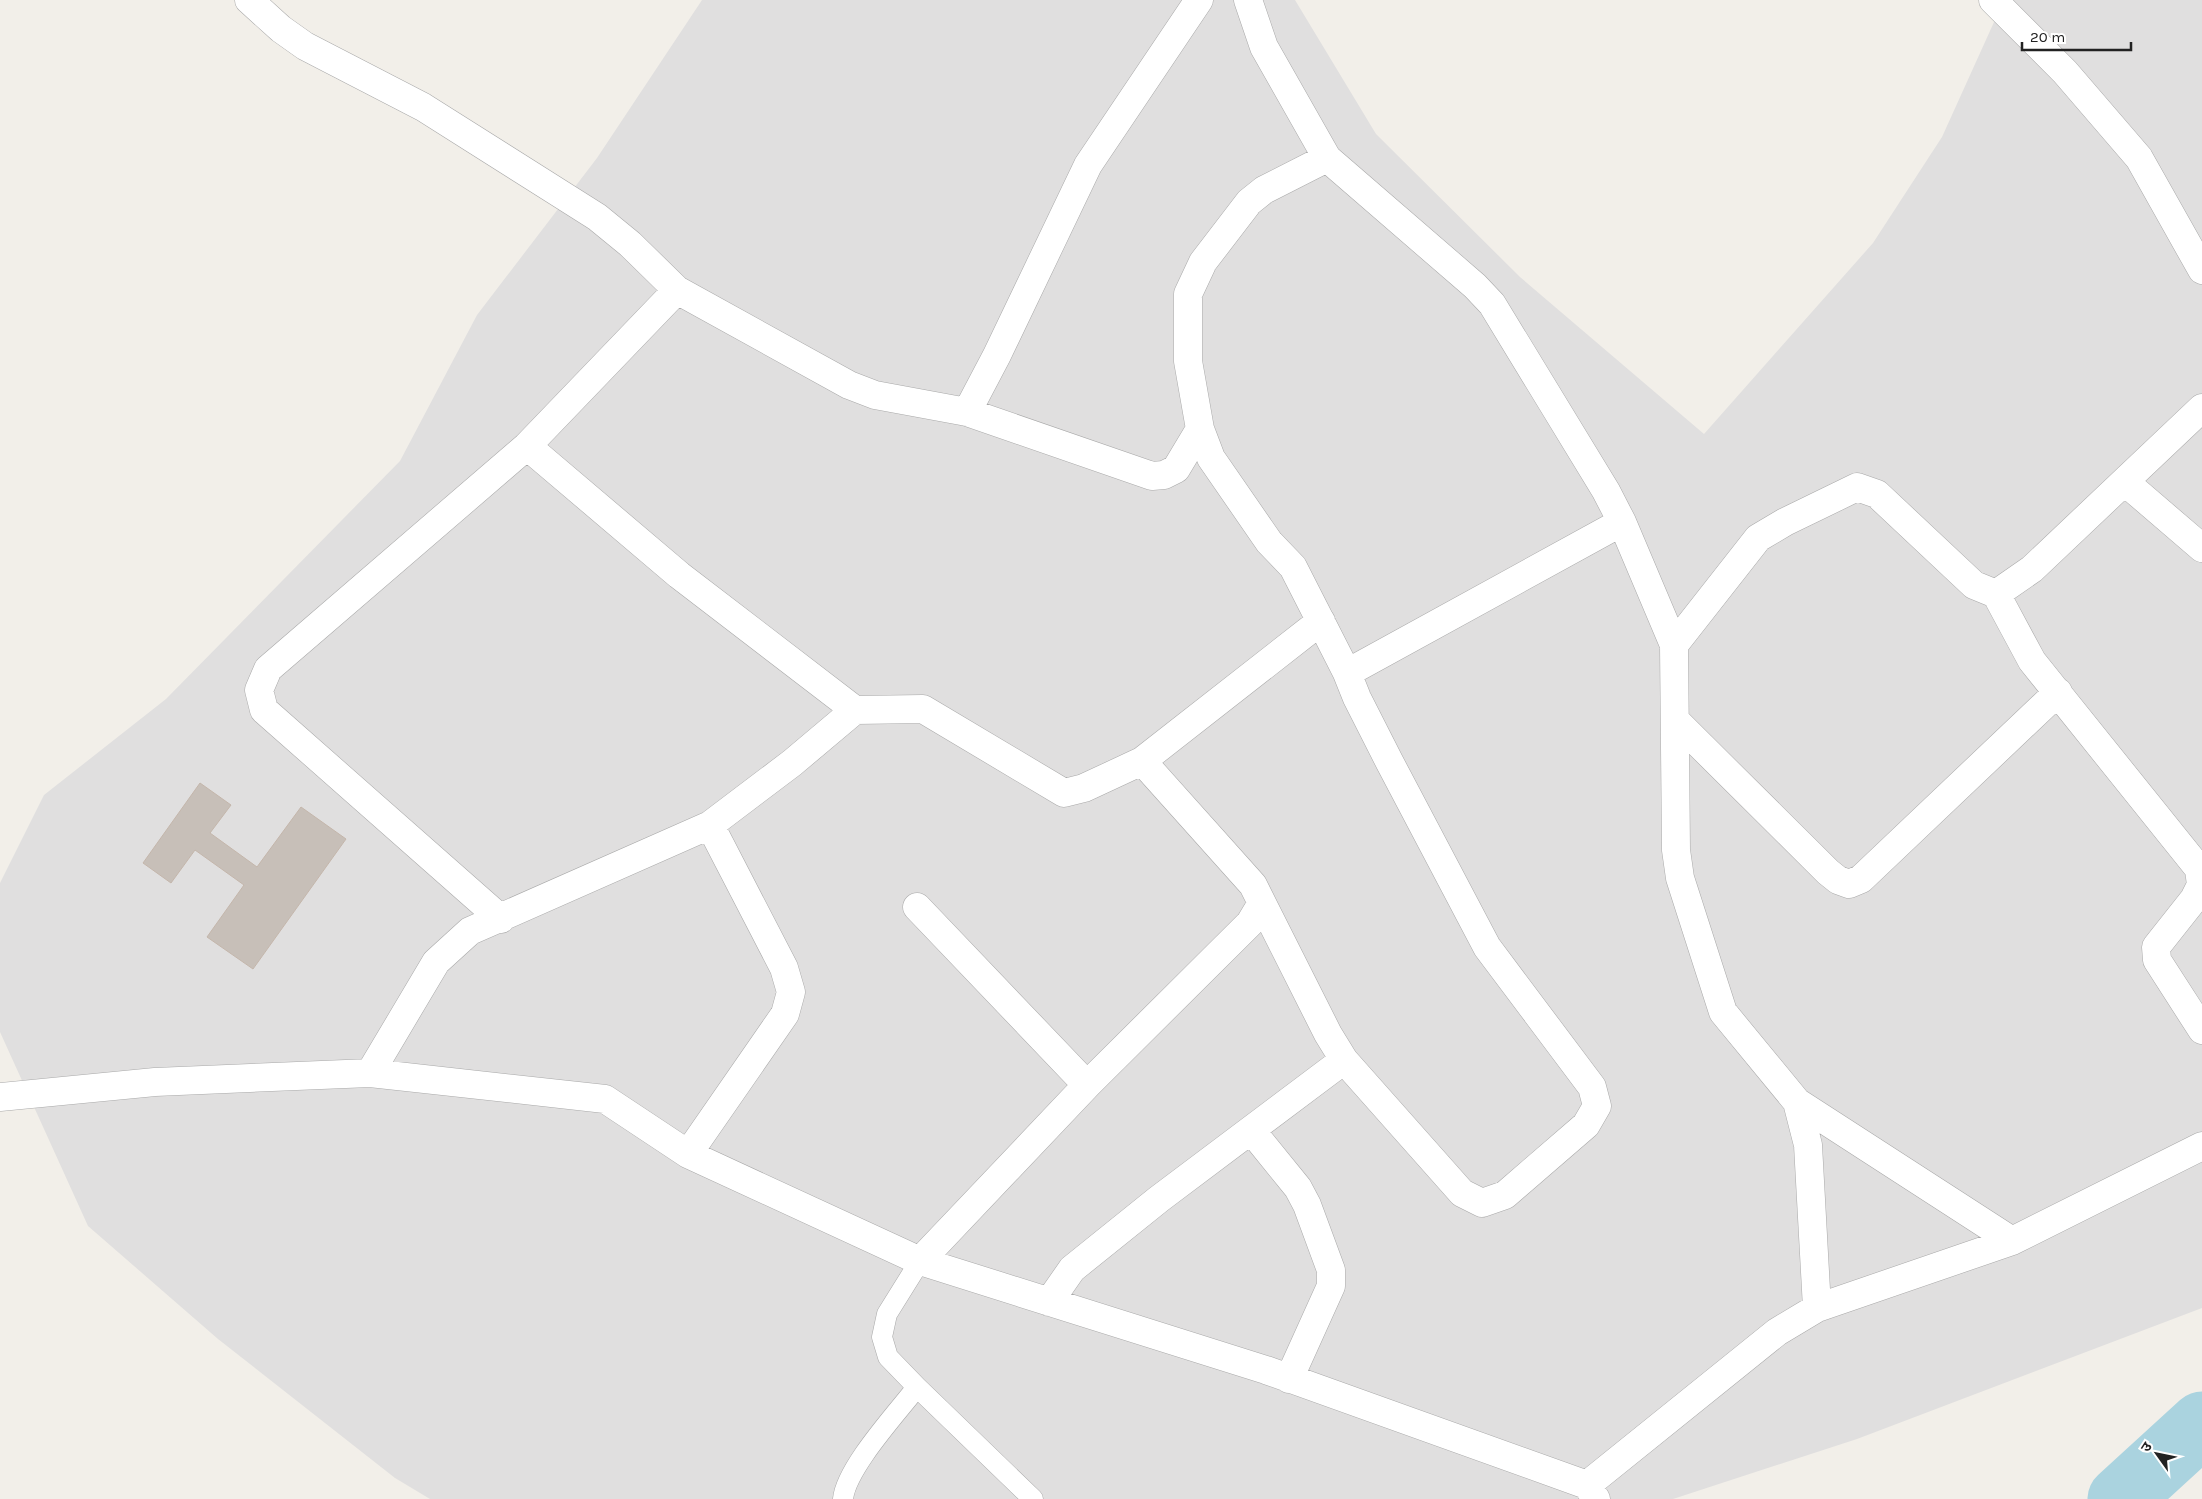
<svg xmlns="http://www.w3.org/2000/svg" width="2202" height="1499" viewBox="0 0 2202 1499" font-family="Karla,'Noto Sans Devanagari',sans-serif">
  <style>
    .residential { fill: #e0dfdf }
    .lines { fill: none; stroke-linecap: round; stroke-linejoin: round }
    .river { stroke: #aad3df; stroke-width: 65 }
    .building { fill: #c7bfb8; stroke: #c4b6ab }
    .service-casing { stroke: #a9a9a9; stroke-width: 21 }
    .minor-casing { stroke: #a9a9a9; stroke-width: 29 }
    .service { stroke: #fff; stroke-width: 20 }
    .minor { stroke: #fff; stroke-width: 28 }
  </style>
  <rect width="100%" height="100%" fill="#f2efe9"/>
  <path class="residential" d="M702 0H1295L1376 134 1520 277 1704 434 1873 243 1942 137 2004 0H2202V1308L1857 1439 1673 1499H430L395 1478 218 1339 88 1226 0 1032V883L44 795 166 699 400 461 477 315 597 158Z"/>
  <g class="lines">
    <path class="river" d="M2120 1499 2202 1424"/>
  </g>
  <path class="building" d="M200 783 231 805 210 833 257 867 301 807 346 839 253 969 207 937 244 885 195 850 171 883 143 863Z"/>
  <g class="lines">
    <g class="service-casing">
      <path id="service" d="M920 1261 887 1314 882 1337 888 1357 917 1387 1033 1499
        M843 1499C846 1468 897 1413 917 1387"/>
    </g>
    <g class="minor-casing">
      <path id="minor" d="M249 0 281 29 305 46 423 107 597 217 630 244 677 290 849 385 875 395 967 412 1152 476 1164 475 1176 469 1200 429
        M1248 0 1264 47 1327 158 1475 286 1492 304 1606 491 1622 522 1674 645
        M1993 0 2065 72 2139 158 2202 270
        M967 412 997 355 1088 165 1199 0
        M527 446 679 575 855 710
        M2125 482 2202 548
        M1996 594 2032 661 2199 869 2201 885 2194 899 2156 947 2157 960 2202 1030
        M1347 673 1622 522
        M1675 720 1828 872 1838 880 1849 884 1861 879 2058 692
        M1142 761 1321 621
        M1262 903 1328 1034 1344 1060 1462 1193 1482 1203 1505 1195 1586 1125 1597 1106 1592 1087 1487 947 1389 761 1357 698 1347 673 1293 567 1269 542 1211 458 1200 429 1188 361V294L1203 262 1249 202 1264 190 1327 158
        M917 907 1087 1085
        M501 919 264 710 259 690 268 669 527 446 677 290
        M370 1073 436 962 470 931 710 825 792 763 855 710 923 709 1064 793 1084 788 1142 761 1253 885 1262 903 1250 923 1087 1085 920 1261
        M0 1097 155 1082 370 1073 605 1099 688 1154 920 1261 1266 1370 1587 1485 1596 1499
        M1797 1102 2012 1241
        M1251 1130 1298 1188 1307 1205 1331 1270V1286L1289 1379
        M688 1154 785 1014 791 992 784 968 710 825
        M1049 1302 1072 1269 1159 1199 1344 1060
        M1817 1308 1808 1145 1797 1102 1723 1012 1680 878 1676 850 1674 645 1758 538 1785 522 1857 487 1877 494 1974 585 1996 594 2032 569 2202 408
        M1587 1485 1777 1332 1817 1308 2012 1241 2202 1146"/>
    </g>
    <use href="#service" class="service"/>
    <use href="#minor" class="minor"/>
  </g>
  <g transform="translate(2157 1454) rotate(303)" stroke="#ffffff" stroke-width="4" paint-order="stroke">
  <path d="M0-4L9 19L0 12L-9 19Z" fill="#222222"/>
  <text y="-8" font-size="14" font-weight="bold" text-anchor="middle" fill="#222222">उ</text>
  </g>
  <path d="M2022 42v8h109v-8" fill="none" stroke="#222222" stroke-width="2.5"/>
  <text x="2030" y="42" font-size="15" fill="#222222" stroke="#ffffff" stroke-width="4" paint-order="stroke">20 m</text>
</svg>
